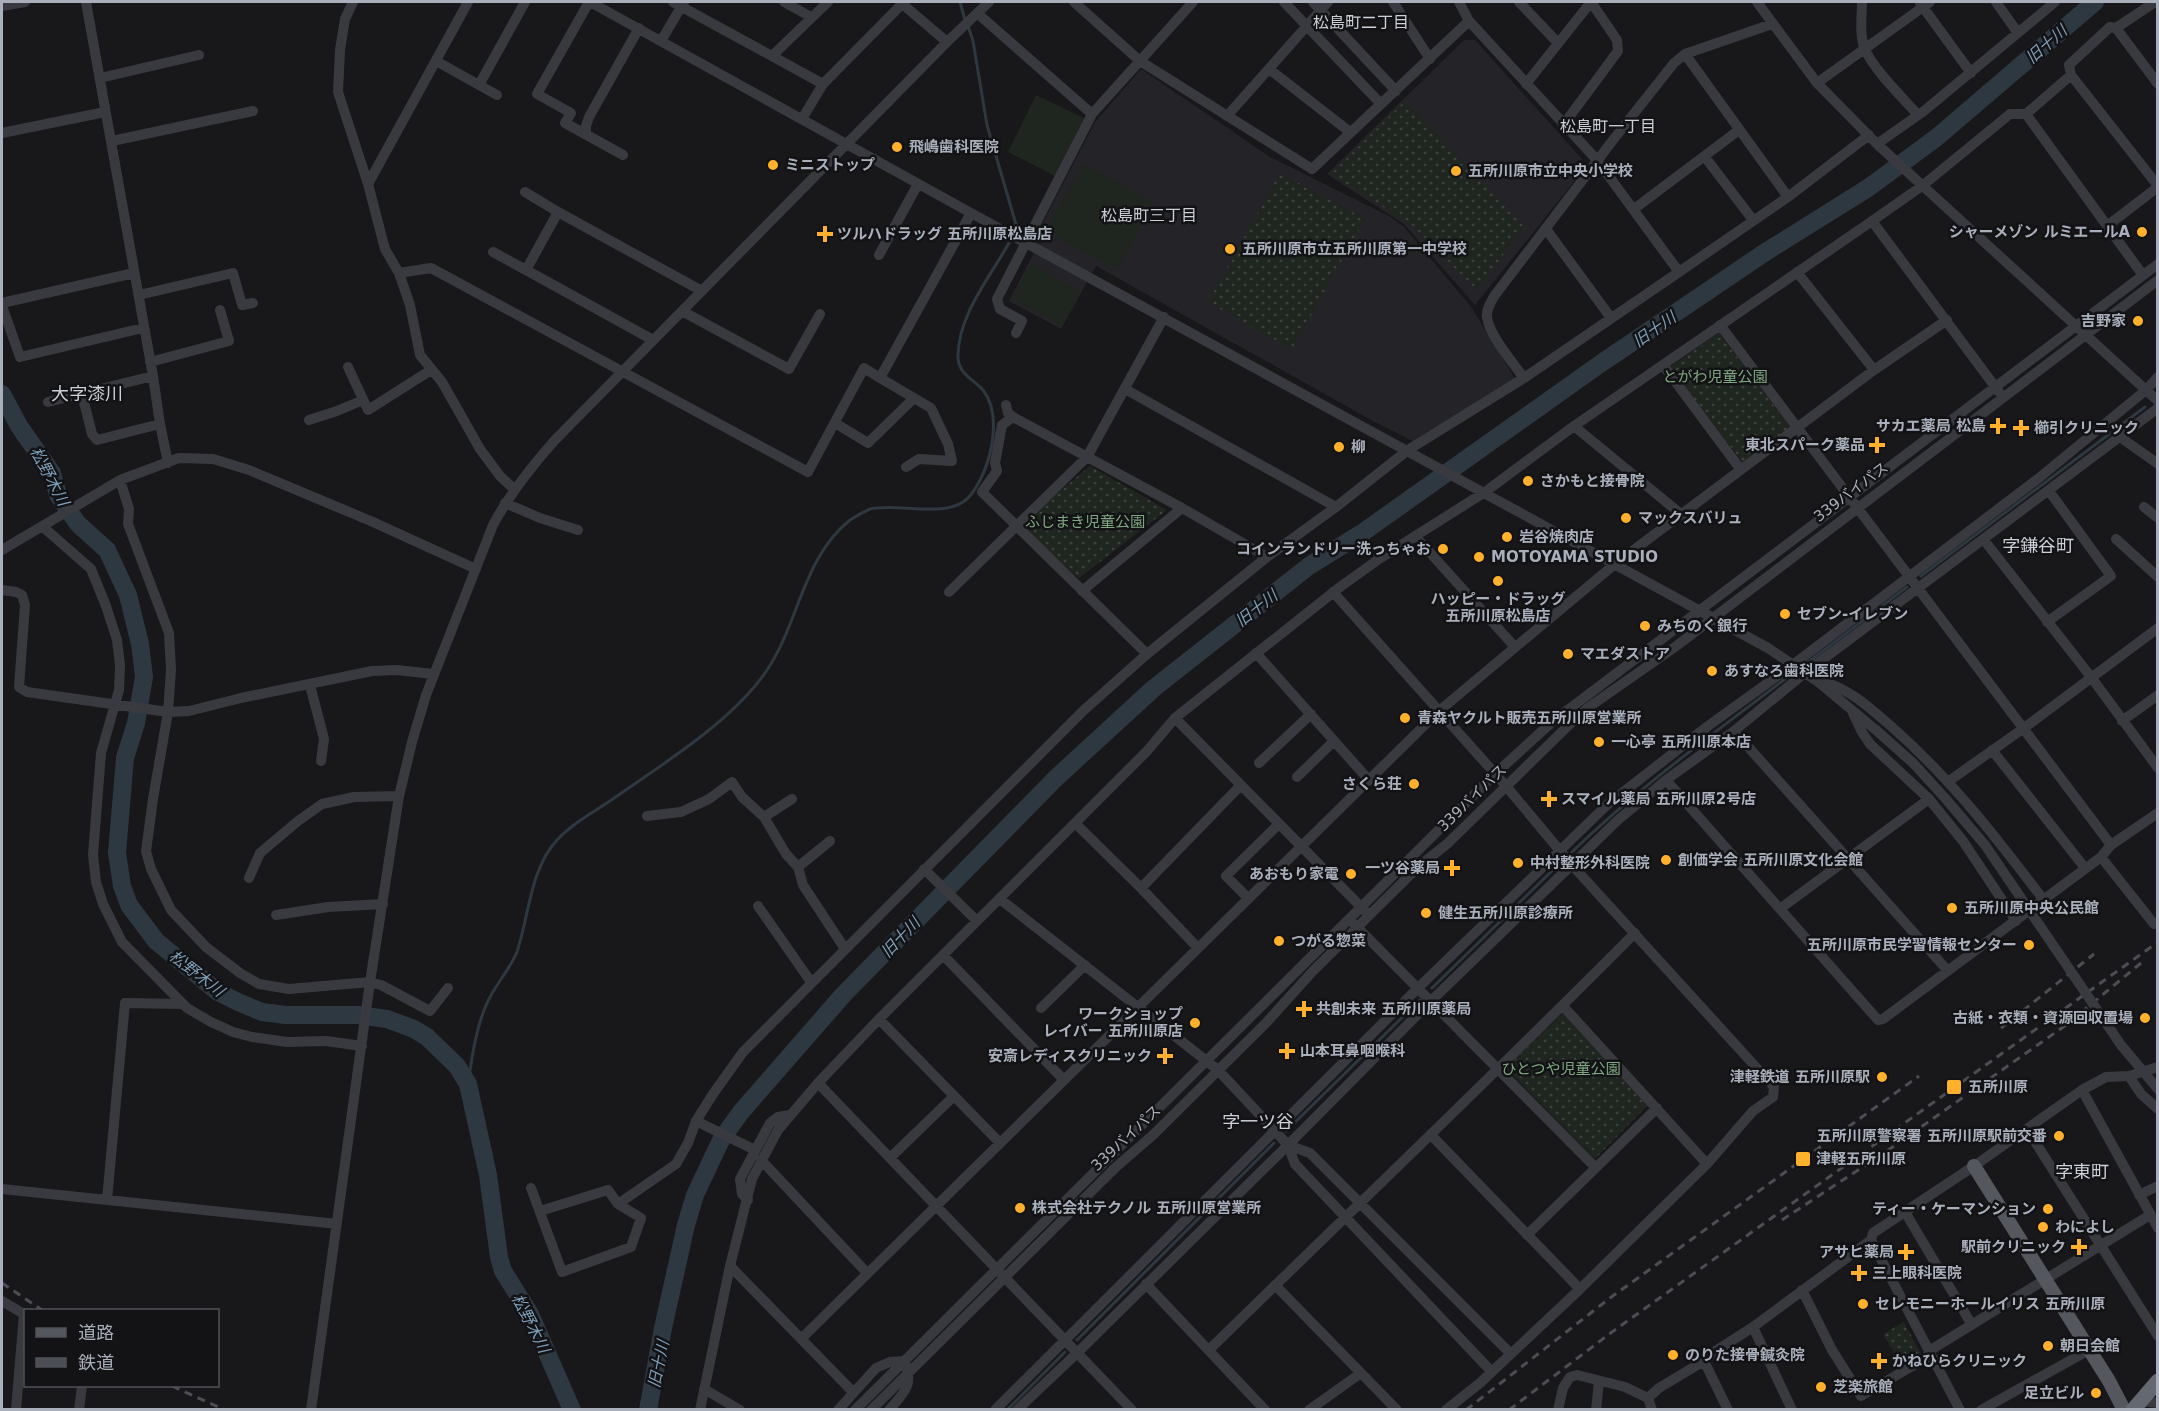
<svg xmlns="http://www.w3.org/2000/svg" width="2159" height="1411" viewBox="0 0 2159 1411" font-family="'DejaVu Sans','Noto Sans JP',sans-serif">
  <style>
    .built { fill: #242428 }
    .grass { fill: url(#grass-dots) }
    .pitch { fill: #1e261f }
    .lines { fill: none; stroke-linecap: round; stroke-linejoin: round }
    .stream { stroke: #2d3840; stroke-width: 3 }
    .river { stroke: #2d3840; stroke-width: 18 }
    .minor { stroke: #393a40; stroke-width: 10 }
    .major { stroke: #55575f; stroke-width: 14 }
    .highway { stroke: #646871; stroke-width: 15 }
    .rail { stroke: #4c4e55; stroke-width: 3; stroke-dasharray: 8 6; stroke-linecap: butt }
    .minor-bridge { stroke: #393a40; stroke-width: 10 }
    .poi-dot { fill: #ffb12c; stroke: #131316; stroke-width: 2 }
    .labels { text-anchor: middle; stroke-width: 5; stroke-linejoin: round; paint-order: stroke }
    .poi-label { font-size: 15px; font-weight: bold; fill: #a9b0bb; stroke: #131316; text-anchor: start }
    .park-label { font-size: 15px; fill: #7fa880; stroke: #131316 }
    .street-label { font-size: 15px; fill: #a9b0bb; stroke: #131316 }
    .neighbourhood-label { font-size: 16px; fill: #cbcfd7; stroke: #131316 }
    .water-label { font-size: 16px; font-style: italic; fill: #7e9fb9; stroke: #131316 }
    .quarter-label { font-size: 18px; fill: #cbcfd7; stroke: #131316 }
  </style>
  <defs>
    <pattern id="grass-dots" width="8" height="8" patternUnits="userSpaceOnUse" patternTransform="scale(1.5)"><rect width="8" height="8" fill="#1e261f"/><path d="M2 2h.1M6 6h.1" fill="none" stroke="#3c433e" stroke-width="1.8" stroke-linecap="round"/></pattern>
  </defs>
  <rect width="100%" height="100%" fill="#18181b"/>
  <path class="built" d="M1464 40H1475L1582 159 1585 168 1475 305 1404 224 1327 174Z
    M1141 69 1270 157 1389 216 1404 227 1472 308 1515 379 1413 441 1373 421 1096 266 1061 329 1009 301 1041 239 1039 230 1095 122Z"/>
  <path class="grass" d="M1405 101 1524 227 1477 290 1412 225 1331 174Z
    M1280 173 1365 219 1292 349 1208 302Z
    M1719 333 1790 427 1743 463 1670 367Z
    M1090 466 1167 510 1079 578 1018 526Z
    M1563 1013 1647 1106 1595 1159 1506 1068Z
    M1904 1322 1922 1356 1902 1366 1883 1334Z"/>
  <path class="pitch" d="M1036 95 1084 118 1055 176 1008 152Z
    M1084 164 1155 204 1117 268 1056 236 1051 220Z
    M1032 263 1080 291 1061 326 1013 299Z"/>
  <g class="lines">
    <path class="stream" d="M960 2 965 20
      M1921 576 2145 407
      M1807 663 1907 587
      M1572 852C1640 786 1717 731 1793 673
      M1432 988 1559 864
      M468 1084C472 1057 476 1026 488 1001 496 984 510 969 517 952 529 916 530 869 557 840 571 825 590 814 607 803 658 767 729 724 765 673 799 625 802 558 850 520 856 516 863 512 870 509 898 502 949 520 969 497 990 473 1004 417 983 390 972 378 957 373 958 355 959 309 998 268 1017 228L987 125 973 41 968 26
      M1286 1131 1420 1000
      M1077 1340 1274 1143
      M1007 1410 1065 1352"/>
    <path class="river" d="M2 394 19 426 52 473 58 495 78 524 107 550 128 595 140 644 144 677 136 723 125 758 117 853 122 886 129 905 156 941 218 992 238 1002 262 1012 286 1015H358L387 1019 414 1029 427 1037 457 1066 468 1084 488 1175 499 1257 503 1271 530 1314 572 1410
      M648 1410 663 1328 686 1225 695 1195 722 1138 741 1112 843 995 1056 778 1154 688 1309 566 1362 533 1600 364 1764 253 1868 188 1936 138 2095 2"/>
    <path class="minor" d="M86 2 153 376 160 424 168 463
      M353 2 345 19 340 50 338 92 368 184 385 249 399 273 410 305 420 355 442 382 480 449 500 476 514 489
      M589 2 537 94 571 113 565 123 623 155
      M590 2 971 213 1768 648 1817 681 1876 730
      M673 2 823 84
      M784 2 811 17
      M900 2 947 42
      M1074 2 1140 61 1312 169 1469 21
      M1284 2 1381 104
      M1313 2 1396 91
      M1393 2 1430 59
      M1459 2 1469 21 1597 160 1679 272
      M1519 2 1558 43
      M1757 2 1817 83 1877 144 2158 401
      M1862 2C1862 16 1859 35 1865 49 1873 69 1903 98 1918 115
      M1996 2 2018 33
      M2155 2 2116 28 2158 84
      M1920 3 1971 73
      M2 6 25 2
      M977 13 1092 114
      M661 41 684 2
      M1685 54 1788 197
      M773 55 828 2
      M436 61 497 95
      M1269 69 1350 132
      M2071 75 2069 65 2110 27 2116 28
      M100 78 199 55
      M1817 83 1930 2
      M1526 84 1591 2
      M479 85 525 2
      M1227 116 1328 2
      M802 119 823 84 903 3
      M1564 124 1618 51 1617 40 1591 2
      M2 133 105 112
      M586 135V126L589 117 639 28
      M112 141 253 111
      M1877 144 1924 111 2055 2
      M1705 157 1753 220
      M368 184 468 2
      M525 192 558 212
      M1634 209 1739 130
      M1872 221 1999 392
      M2107 226 2158 187
      M1546 229 1611 318
      M493 252 526 270
      M879 255 918 184
      M1797 272 1874 370
      M399 273 431 268 808 472 864 368 880 378 971 213
      M2142 274 2026 114 2071 75 2158 186
      M139 295 233 273 242 305 253 303
      M2 303 134 273
      M2 306 20 357 143 328
      M682 311 789 369 820 314
      M1720 325 2111 845
      M1016 333 1022 321 1000 309 997 299 1092 114 1193 2
      M653 340 526 270 558 212 702 291
      M150 362 229 341 220 310
      M1663 365 1741 470
      M348 367 368 410 431 370
      M880 378 914 398
      M1524 378C1513 363 1489 335 1487 317 1486 309 1491 302 1495 295L1613 140 1674 63 1685 54 1772 24
      M1125 389 1336 507
      M82 394 92 434 97 440 160 424
      M48 402 153 376
      M1006 405 1008 413 1013 417 1002 425 995 463 997 471 982 492 1147 654
      M1013 417 1182 508 1267 557
      M309 420 337 411 363 400
      M835 423 868 443 914 398 931 408 948 444 952 461 919 459 906 467
      M1574 426 1682 515
      M2120 437 2158 464
      M120 480 129 509 128 524 169 633 171 670 168 712 153 799 146 851 151 869 171 910 206 947 240 973 259 984 289 989 370 982 381 985 430 1011 448 988
      M505 503 540 518 578 530
      M2144 507 2158 518
      M42 526 91 569 106 606 117 640 120 665 119 690 101 753 93 855 96 882 103 904 122 942 187 1008 211 1022 233 1032 252 1037 287 1042 326 1041 362 1046
      M1415 536 1514 646
      M2116 539 2158 577
      M1984 540 2091 677 2158 768
      M2 550 120 480 179 458 213 459 249 470 373 522 476 569
      M2 590 16 592 22 595 25 605 19 687 27 692 168 712 189 711 241 698 372 671 397 670 433 674
      M1082 591 1182 508
      M949 592 1087 457 1164 317
      M1333 592 1506 786 1571 864 1774 1087 1773 1097 1753 1111 1707 1164 1580 1289 1480 1383 1446 1410
      M2047 622 2111 576 2049 491
      M1256 653 1368 779
      M1824 682C1850 689 1872 710 1892 727 1952 780 1995 836 2043 899
      M310 685 324 739 321 761
      M1853 713 1862 732 1870 744 1929 799 1963 841 2016 921
      M1175 718 1365 911
      M2122 721 2158 695
      M1734 731 1948 971
      M1992 750 2085 868
      M1259 763 1311 714
      M1297 777 1334 741
      M1666 780 1878 1020 1883 1019 2101 857 2111 845 2158 813
      M1949 781 2024 728 2158 628
      M647 816 681 812 709 799 732 782 742 797 764 817 786 854 798 867 803 885 845 949
      M764 817 792 799
      M1075 823 1141 888 1197 947
      M2101 857 2154 924 2158 922
      M798 867 830 841
      M924 869 977 921
      M249 878 260 853 298 821 322 804 354 797 399 796
      M1141 888 1241 785
      M1248 898 1226 876 1279 824
      M1000 899 1218 1070 1288 1145 1295 1164 1491 1371
      M758 906 811 982
      M1781 908 1929 799
      M276 915 328 907 383 904
      M1354 924 1595 1167
      M943 955 1064 1080
      M1563 1006 1707 1164
      M1041 1008 1085 965
      M879 1019 1000 1143
      M2129 1076 2141 1094 2158 1109
      M818 1083 1132 1410
      M2082 1090 2158 1228
      M696 1121 755 1150
      M2027 1129 2158 1336
      M1431 1135 1580 1289
      M1288 1145 1310 1153 1511 1354
      M890 1158 954 1096
      M761 1160 867 1273
      M531 1188 562 1272 631 1247 641 1218 618 1204 676 1164 688 1143 696 1121 713 1094 743 1052 1083 711 1147 654 1267 557 1336 507 1408 450 1524 378 1679 272 1788 197 1869 135
      M2 1189 337 1224
      M2139 1195 2158 1186
      M107 1200 125 1003 183 1004
      M748 1200 742 1194 740 1179 770 1123 778 1117 790 1115
      M540 1211 608 1190 618 1204
      M1905 1212 1972 1325
      M1527 1235 1657 1108
      M730 1266 853 1392
      M1146 1284 1265 1410
      M1275 1285 1397 1410
      M1802 1290 1832 1350 1861 1396 1926 1358 1929 1351 2150 1215
      M2 1301 24 1314 16 1410
      M1753 1327 1792 1410
      M801 1339 1439 711 1615 564 1874 370 1947 320
      M1209 1350C1351 1211 1495 1074 1635 933
      M1704 1361 1728 1410
      M704 1389 740 1410
      M1648 1398 1659 1388 1704 1361 1714 1352 1753 1327 1871 1240
      M2141 1401 2158 1403
      M79 1410 82 1386
      M311 1410 370 982 399 796 412 742 426 695 493 525C510 493 531 467 555 440L947 42 989 2
      M700 1410 730 1266 752 1179 778 1130 818 1083 879 1019 1147 751 1175 718 1340 587 1379 559 1485 492 1574 426 1872 221 1922 186 2010 114H2026
      M838 1410 876 1368 890 1362 904 1361C915 1384 904 1393 889 1410
      M855 1410 1495 774 1552 722 2158 264
      M871 1410 1116 1167 1153 1135 1266 1023 1312 972 1418 867 1447 844 1572 722 1589 707 1675 647 2158 280
      M995 1410 1418 988 1608 804 1708 726 1794 664 2039 478 2146 390 2158 377
      M1017 1410 1077 1353 1288 1145 1431 1001 1618 820 1666 780 1734 731 1806 672 2158 408
      M1309 1410 1361 1373
      M1558 1410 1563 1388 1570 1377 1577 1375 1625 1387 1648 1398 1652 1410
      M1596 1410 1599 1382
      M1960 1410 1871 1240 1873 1233 1974 1166 2082 1090 2106 1077 2129 1076 2158 1067
      M1981 1410 2089 1350"/>
    <path class="major" d="M1974 1166 2109 1381 2124 1410"/>
    <path class="highway" d="M2133 1410 2158 1381"/>
    <path class="rail" d="M2001 1028 2094 954
      M1782 1220 1884 1153 2066 1025 2141 963
      M2 1283 42 1310
      M172 1386 225 1410
      M1466 1410 1610 1298 1919 1076
      M1509 1410 1612 1332 2158 942"/>
    <path class="minor-bridge" d="M1876 730 1913 763 1945 798 1985 845 2121 1045 2158 1089"/>
  </g>
  <g class="poi-dot">
    <circle cx="897" cy="147" r="6"/>
    <circle cx="773" cy="165" r="6"/>
    <circle cx="1456" cy="171" r="6"/>
    <circle cx="2142" cy="232" r="6"/>
    <path d="M822 225h6v6h6v6h-6v6h-6v-6h-6v-6h6z"/>
    <circle cx="1230" cy="249" r="6"/>
    <circle cx="2138" cy="321" r="6"/>
    <path d="M1995 417h6v6h6v6h-6v6h-6v-6h-6v-6h6z"/>
    <path d="M2018 419h6v6h6v6h-6v6h-6v-6h-6v-6h6z"/>
    <path d="M1874 436h6v6h6v6h-6v6h-6v-6h-6v-6h6z"/>
    <circle cx="1339" cy="447" r="6"/>
    <circle cx="1528" cy="481" r="6"/>
    <circle cx="1626" cy="518" r="6"/>
    <circle cx="1507" cy="537" r="6"/>
    <circle cx="1443" cy="549" r="6"/>
    <circle cx="1479" cy="557" r="6"/>
    <circle cx="1498" cy="581" r="6"/>
    <circle cx="1785" cy="614" r="6"/>
    <circle cx="1645" cy="626" r="6"/>
    <circle cx="1568" cy="654" r="6"/>
    <circle cx="1712" cy="671" r="6"/>
    <circle cx="1405" cy="718" r="6"/>
    <circle cx="1599" cy="742" r="6"/>
    <circle cx="1414" cy="784" r="6"/>
    <path d="M1546 790h6v6h6v6h-6v6h-6v-6h-6v-6h6z"/>
    <circle cx="1666" cy="860" r="6"/>
    <circle cx="1518" cy="863" r="6"/>
    <path d="M1449 859h6v6h6v6h-6v6h-6v-6h-6v-6h6z"/>
    <circle cx="1351" cy="874" r="6"/>
    <circle cx="1952" cy="908" r="6"/>
    <circle cx="1426" cy="913" r="6"/>
    <circle cx="1279" cy="941" r="6"/>
    <circle cx="2029" cy="945" r="6"/>
    <path d="M1301 1000h6v6h6v6h-6v6h-6v-6h-6v-6h6z"/>
    <circle cx="2145" cy="1018" r="6"/>
    <circle cx="1195" cy="1023" r="6"/>
    <path d="M1284 1042h6v6h6v6h-6v6h-6v-6h-6v-6h6z"/>
    <path d="M1162 1047h6v6h6v6h-6v6h-6v-6h-6v-6h6z"/>
    <circle cx="1882" cy="1077" r="6"/>
    <rect x="1946" y="1079" width="16" height="16" rx="3"/>
    <circle cx="2059" cy="1136" r="6"/>
    <rect x="1795" y="1151" width="16" height="16" rx="3"/>
    <circle cx="1020" cy="1208" r="6"/>
    <circle cx="2048" cy="1209" r="6"/>
    <circle cx="2043" cy="1227" r="6"/>
    <path d="M2076 1238h6v6h6v6h-6v6h-6v-6h-6v-6h6z"/>
    <path d="M1903 1243h6v6h6v6h-6v6h-6v-6h-6v-6h6z"/>
    <path d="M1856 1264h6v6h6v6h-6v6h-6v-6h-6v-6h6z"/>
    <circle cx="1863" cy="1304" r="6"/>
    <circle cx="2048" cy="1346" r="6"/>
    <circle cx="1673" cy="1355" r="6"/>
    <path d="M1876 1352h6v6h6v6h-6v6h-6v-6h-6v-6h6z"/>
    <circle cx="1821" cy="1387" r="6"/>
    <circle cx="2096" cy="1393" r="6"/>
  </g>
  <g class="labels">
    <g class="poi-label">
      <text x="909" y="152">飛嶋歯科医院</text>
      <text x="785" y="170">ミニストップ</text>
      <text x="1468" y="176">五所川原市立中央小学校</text>
      <text x="2130" y="237" text-anchor="end">シャーメゾン ルミエールA</text>
      <text x="837" y="239">ツルハドラッグ 五所川原松島店</text>
      <text x="1242" y="254">五所川原市立五所川原第一中学校</text>
      <text x="2126" y="326" text-anchor="end">吉野家</text>
      <text x="1986" y="431" text-anchor="end">サカエ薬局 松島</text>
      <text x="2034" y="433">櫛引クリニック</text>
      <text x="1865" y="450" text-anchor="end">東北スパーク薬品</text>
      <text x="1351" y="452">柳</text>
      <text x="1540" y="486">さかもと接骨院</text>
      <text x="1638" y="523">マックスバリュ</text>
      <text x="1519" y="542">岩谷焼肉店</text>
      <text x="1431" y="554" text-anchor="end">コインランドリー洗っちゃお</text>
      <text x="1491" y="562">MOTOYAMA STUDIO</text>
      <text x="1498" y="604" text-anchor="middle">ハッピー・ドラッグ<tspan x="1498" dy="17">五所川原松島店</tspan></text>
      <text x="1797" y="619">セブン-イレブン</text>
      <text x="1657" y="631">みちのく銀行</text>
      <text x="1580" y="659">マエダストア</text>
      <text x="1724" y="676">あすなろ歯科医院</text>
      <text x="1417" y="723">青森ヤクルト販売五所川原営業所</text>
      <text x="1611" y="747">一心亭 五所川原本店</text>
      <text x="1402" y="789" text-anchor="end">さくら荘</text>
      <text x="1561" y="804">スマイル薬局 五所川原2号店</text>
      <text x="1678" y="865">創価学会 五所川原文化会館</text>
      <text x="1530" y="868">中村整形外科医院</text>
      <text x="1440" y="873" text-anchor="end">一ツ谷薬局</text>
      <text x="1339" y="879" text-anchor="end">あおもり家電</text>
      <text x="1964" y="913">五所川原中央公民館</text>
      <text x="1438" y="918">健生五所川原診療所</text>
      <text x="1291" y="946">つがる惣菜</text>
      <text x="2017" y="950" text-anchor="end">五所川原市民学習情報センター</text>
      <text x="1316" y="1014">共創未来 五所川原薬局</text>
      <text x="1183" y="1019" text-anchor="end">ワークショップ<tspan x="1183" dy="17">レイバー 五所川原店</tspan></text>
      <text x="2133" y="1023" text-anchor="end">古紙・衣類・資源回収置場</text>
      <text x="1300" y="1056">山本耳鼻咽喉科</text>
      <text x="1152" y="1061" text-anchor="end">安斎レディスクリニック</text>
      <text x="1870" y="1082" text-anchor="end">津軽鉄道 五所川原駅</text>
      <text x="1968" y="1092">五所川原</text>
      <text x="2047" y="1141" text-anchor="end">五所川原警察署 五所川原駅前交番</text>
      <text x="1816" y="1164">津軽五所川原</text>
      <text x="1032" y="1213">株式会社テクノル 五所川原営業所</text>
      <text x="2036" y="1214" text-anchor="end">ティー・ケーマンション</text>
      <text x="2055" y="1232">わによし</text>
      <text x="2066" y="1252" text-anchor="end">駅前クリニック</text>
      <text x="1894" y="1257" text-anchor="end">アサヒ薬局</text>
      <text x="1872" y="1278">三上眼科医院</text>
      <text x="1875" y="1309">セレモニーホールイリス 五所川原</text>
      <text x="2060" y="1351">朝日会館</text>
      <text x="1685" y="1360">のりた接骨鍼灸院</text>
      <text x="1892" y="1366">かねひらクリニック</text>
      <text x="1833" y="1392">芝楽旅館</text>
      <text x="2084" y="1398" text-anchor="end">足立ビル</text>
    </g>
    <g class="park-label">
      <text x="1715" y="382">とがわ児童公園</text>
      <text x="1085" y="527">ふじまき児童公園</text>
      <text x="1561" y="1074">ひとつや児童公園</text>
    </g>
    <g class="street-label">
      <text transform="translate(1851 492) rotate(-37)" y="5">339バイパス</text>
      <text transform="translate(1472 798) rotate(-44)" y="5">339バイパス</text>
      <text transform="translate(1126 1138) rotate(-43)" y="5">339バイパス</text>
    </g>
    <g class="neighbourhood-label">
      <text x="1361" y="28">松島町二丁目</text>
      <text x="1608" y="132">松島町一丁目</text>
      <text x="1149" y="221">松島町三丁目</text>
    </g>
    <g class="water-label">
      <text transform="translate(2046 44) rotate(-41)" y="6">旧十川</text>
      <text transform="translate(1654 329) rotate(-35)" y="6">旧十川</text>
      <text transform="translate(50 476) rotate(62)" y="6">松野木川</text>
      <text transform="translate(1256 608) rotate(-38)" y="6">旧十川</text>
      <text transform="translate(900 937) rotate(-46)" y="6">旧十川</text>
      <text transform="translate(197 973) rotate(38)" y="6">松野木川</text>
      <text transform="translate(531 1323) rotate(63)" y="6">松野木川</text>
      <text transform="translate(658 1364) rotate(-78)" y="6">旧十川</text>
    </g>
    <g class="quarter-label">
      <text x="87" y="400">大字漆川</text>
      <text x="2038" y="552">字鎌谷町</text>
      <text x="1258" y="1128">字一ツ谷</text>
      <text x="2082" y="1178">字東町</text>
    </g>
  </g>
  <rect width="2159" height="1411" fill="none" stroke="#a9b0bb" stroke-width="6"/>
  <rect x="24" y="1309" width="195" height="78" fill="#131316" stroke="#4f5258" stroke-width="1.5"/>
  <rect x="36" y="1328" width="30" height="9" fill="#55575f" stroke="#4f5258" stroke-width="1.5"/>
  <text x="78" y="1339" font-size="18" fill="#a9b0bb">道路</text>
  <rect x="36" y="1358" width="30" height="9" fill="#4c4e55" stroke="#4f5258" stroke-width="1.5"/>
  <text x="78" y="1369" font-size="18" fill="#a9b0bb">鉄道</text>
</svg>
